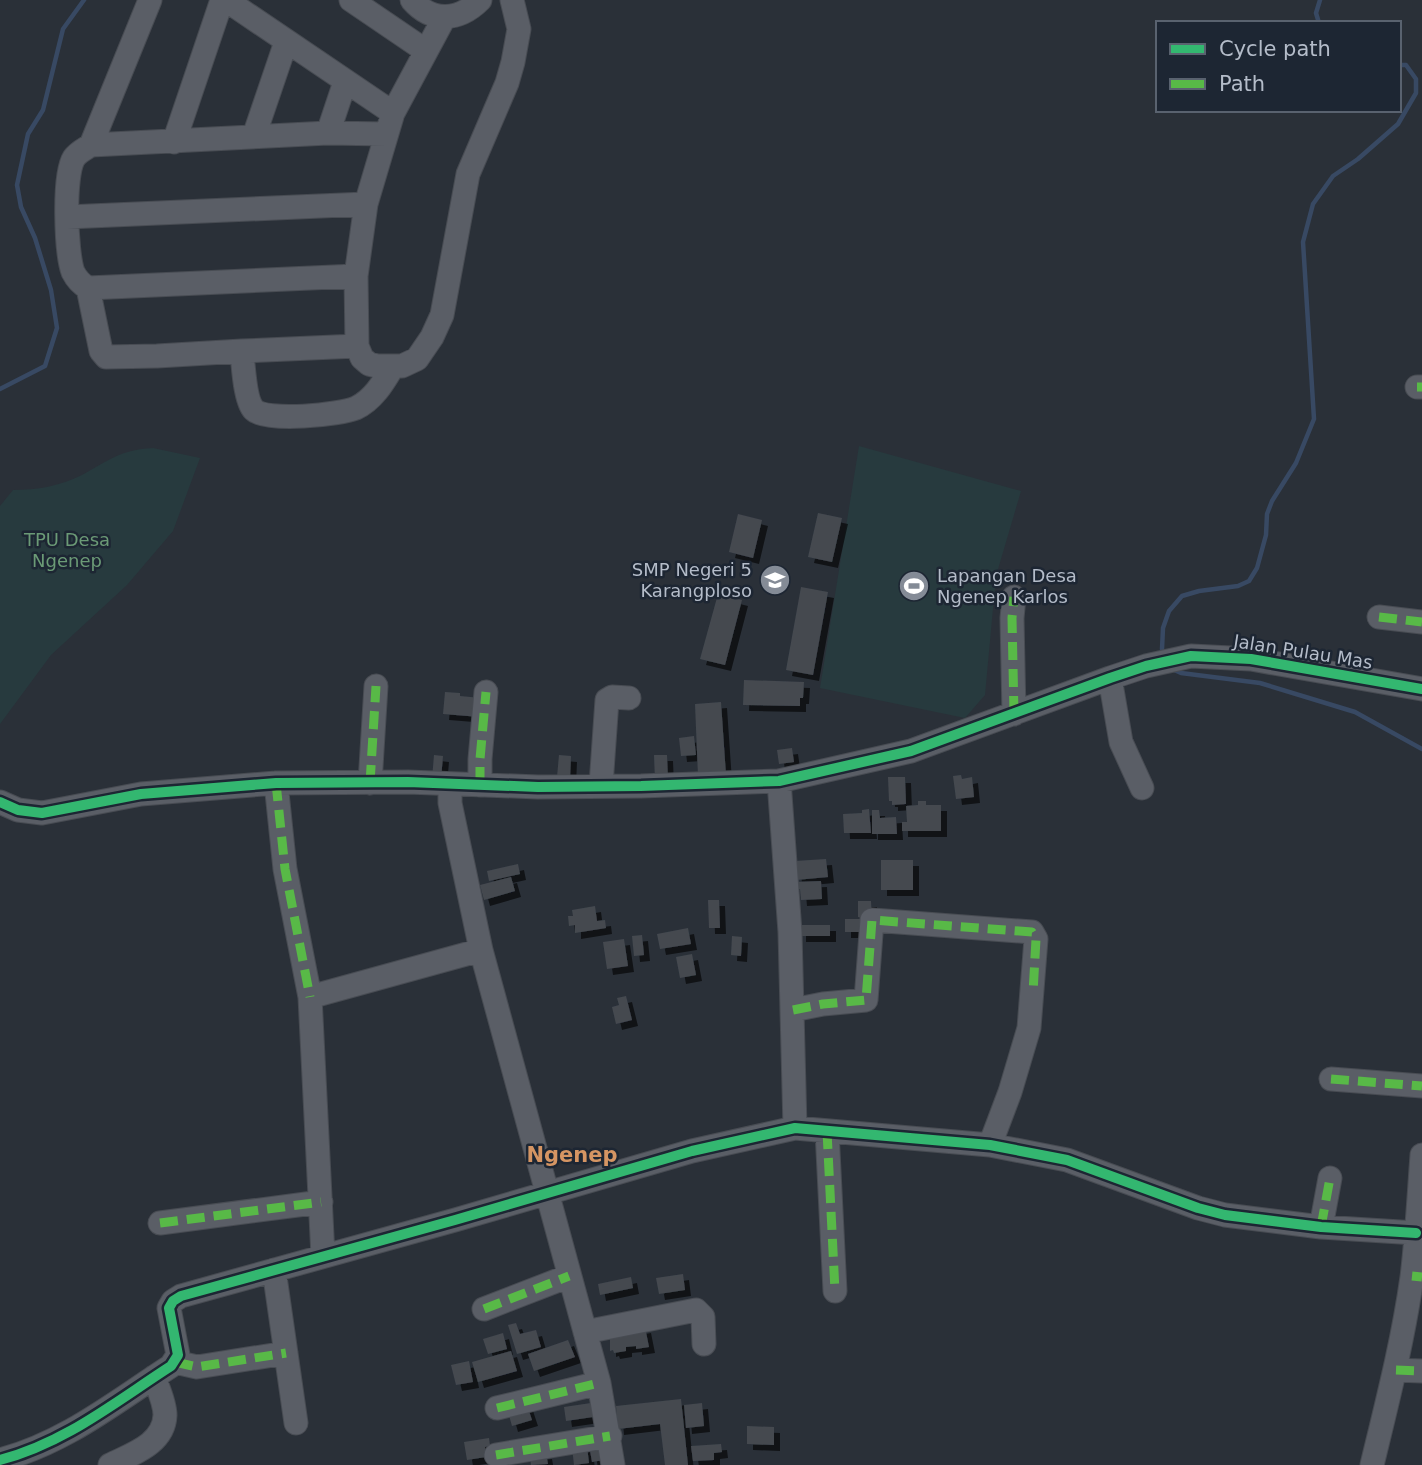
<svg xmlns="http://www.w3.org/2000/svg" width="1422" height="1465" viewBox="0 0 1422 1465" font-family="'DejaVu Sans',sans-serif">
  <style>
    .green { fill: #273a3e }
    .lines { fill: none; stroke-linecap: round; stroke-linejoin: round }
    .stream { stroke: #384963; stroke-width: 4.5 }
    .building { fill: #444950; filter: url(#shadow) }
    .minor-casing { stroke: #484c53; stroke-width: 25 }
    .minor { stroke: #5a5e66; stroke-width: 23 }
    .quiet { stroke: #58b947; stroke-width: 9; stroke-dasharray: 18 9; stroke-linecap: butt }
    .cycleway-casing { stroke: #1d2633; stroke-width: 15 }
    .cycleway { stroke: #33b770; stroke-width: 10 }
    .labels { text-anchor: middle; stroke-width: 5; stroke-linejoin: round; paint-order: stroke }
    .park-label { font-size: 18px; fill: #6b9a76; stroke: #1d2633 }
    .poi-label { font-size: 18px; fill: #b4bcc9; stroke: #1d2633; text-anchor: end }
    .street-label { font-size: 18px; fill: #b4bcc9; stroke: #1d2633 }
    .quarter-label { font-size: 21px; font-weight: bold; fill: #d59563; stroke: #1d2633 }
  </style>
  <defs>
    <filter id="shadow"><feDropShadow dx="6" dy="6" stdDeviation="0" flood-color="#0009"/></filter>
  </defs>
  <rect width="100%" height="100%" fill="#2a3038"/>
  <path class="green" d="M859 446 1021 491 996 576 985 695 965 718 820 688Z
    M153 448 200 458 173 531 127 585 51 655 0 724V506L13 490C37 490 60 486 82 475 110 460 119 450 153 448Z"/>
  <g class="lines">
    <path class="stream" d="M1319 23 1316 13 1320 0
      M0 389 45 366 57 328 51 290 35 238 21 207 17 185 28 134 43 110 63 29 84 0
      M1165 655 1162 649 1163 628 1169 611 1182 596 1199 591 1238 586 1249 581 1257 568 1266 535 1267 514 1272 501 1296 463 1314 419 1303 242 1313 204 1333 176 1358 159 1398 124 1416 93V79L1406 65H1399
      M1172 669 1181 673 1260 683 1355 712 1422 749"/>
  </g>
  <path class="building" d="M818 513 842 518 832 562 808 557Z
    M738 514 762 520 753 558 729 552Z
    M801 587 828 592 813 675 786 670Z
    M718 594 742 600 725 665 700 659Z
    M744 680 804 682 803 698H800V706L743 705Z
    M445 692 460 693V696L481 698 480 717 443 714Z
    M721 702 726 775 698 776 695 704Z
    M694 736 696 755 681 756 679 738Z
    M792 748 794 762 779 764 777 750Z
    M434 755 443 756 441 779H432Z
    M559 755 571 756 570 779 557 777Z
    M654 755H667L668 780 655 781Z
    M961 775 962 779 972 777 974 797 956 799 953 776Z
    M888 777H905L906 804 892 805V801H889Z
    M918 801H926V805H941V831H902V822H907L906 806 918 805Z
    M869 809 871 833H844L843 814 862 813V810Z
    M872 810H879L880 818 896 817 897 834H872Z
    M826 859 828 877 796 880 795 861Z
    M881 860H913V890H881Z
    M518 864 520 874 489 881 487 871Z
    M511 877 515 891 484 900 480 885Z
    M821 881 822 899 801 900 800 889H796L795 882Z
    M708 900H719L720 928H709Z
    M858 901H871L872 920 858 917Z
    M595 906 597 921 605 920 606 928 575 933V925L569 926 568 916H573L572 910Z
    M845 919H860L861 932H845Z
    M800 925H830V936H800Z
    M688 928 691 944 660 949 657 934Z
    M642 935 644 955 634 956 632 936Z
    M732 936 742 937 741 956 731 955Z
    M624 939 628 966 607 969 603 942Z
    M692 954 696 975 680 978 676 957Z
    M626 996 632 1020 616 1024 612 1007 619 1005 617 998Z
    M683 1274 685 1290 659 1294 656 1278Z
    M631 1277 633 1288 600 1295 598 1284Z
    M516 1323 520 1334 536 1330 541 1347 517 1354 508 1325Z
    M645 1327 649 1347 636 1349V1346L626 1347V1351L614 1353 613 1350 610 1351V1333Z
    M503 1333 507 1349 488 1354 483 1339Z
    M568 1340 575 1357 534 1371 528 1354Z
    M511 1351 517 1371 478 1382 472 1362Z
    M469 1361 473 1382 456 1385 451 1365Z
    M681 1399 688 1465H665L660 1424 618 1429 616 1406Z
    M526 1402 532 1420 512 1426 507 1408Z
    M591 1403 593 1417 566 1421 564 1407Z
    M702 1403 704 1426 686 1428 684 1405Z
    M747 1426 774 1427V1445L747 1444Z
    M489 1438 490 1446 485 1447 486 1457 467 1460 464 1442Z
    M601 1444 604 1460 592 1462 589 1445Z
    M721 1444 722 1452 714 1453V1460L693 1461 691 1446Z
    M587 1446 589 1463 574 1465 572 1447Z
    M546 1453 548 1464 531 1465 530 1455Z"/>
  <g class="lines">
    <g class="minor-casing">
      <path id="minor" d="M226 0 393 113
        M351 0 426 51
        M412 0C432 23 459 21 480 0
        M444 18 393 113 366 204 356 276 357 346 362 358 369 364 377 366H402L417 359 432 337 442 315 468 174 507 83 513 62 519 29 512 0
        M328 133 345 82
        M386 134 328 133 91 145C85 149 78 152 74 158 63 175 66 253 73 272 77 280 81 284 88 288L101 351 106 357 157 356 242 351C243 364 245 401 254 410 266 422 340 415 356 408 373 400 383 383 392 368
        M254 136 286 42
        M174 142 222 0
        M91 145 150 0
        M67 217 366 204
        M88 288 356 276
        M242 351 357 346
        M1417 387H1422
        M1379 617 1422 622
        M1110 678 1121 742 1142 788
        M1014 714 1012 618 1014 597
        M779 781 790 932 795 1128
        M276 783 285 869 310 997 323 1256
        M370 783 376 686
        M450 785V803L481 950 599 1383 613 1465
        M480 785V759L486 692
        M601 785 607 700 612 697 629 698
        M0 802 18 810 42 813 141 794 276 783 408 782 538 787 641 786 779 781 911 751 1110 678 1146 666 1191 656 1251 659 1422 689
        M310 997 481 950
        M793 1010 823 1004 866 1000 872 920 1032 932 1036 939 1029 1028 1010 1092 990 1145
        M1331 1079 1422 1086
        M827 1131 835 1291
        M160 1223 321 1202
        M1321 1227 1330 1178
        M274 1270 296 1423
        M484 1309 569 1276
        M585 1332 696 1310 703 1317 704 1344
        M175 1362 197 1367 286 1353
        M1396 1370 1422 1371
        M497 1408 599 1383
        M496 1455 610 1436
        M0 1460C65 1443 115 1402 171 1366L178 1355 169 1308 173 1301 181 1296 455 1220 692 1151 795 1128 990 1145 1067 1160 1198 1208 1225 1215 1321 1227 1416 1233
        M110 1465C132 1454 164 1444 165 1415 165 1403 158 1388 154 1377
        M1372 1465C1387 1403 1403 1341 1412 1277 1417 1236 1419 1195 1422 1155"/>
    </g>
    <use href="#minor" class="minor"/>
    <path class="quiet" d="M1417 387H1422
      M1379 617 1422 622
      M1014 714 1012 618 1014 597
      M276 783 285 869 310 997
      M370 783 376 686
      M480 785V759L486 692
      M793 1010 823 1004 866 1000 872 920 1032 932 1036 939 1033 993
      M1331 1079 1422 1086
      M827 1131 835 1291
      M160 1223 321 1202
      M1321 1227 1330 1178
      M1412 1276 1422 1277
      M484 1309 569 1276
      M175 1362 197 1367 286 1353
      M1396 1370 1422 1371
      M497 1408 599 1383
      M496 1455 610 1436"/>
    <g class="cycleway-casing">
      <path id="cycleway" d="M0 802 18 810 42 813 141 794 276 783 408 782 538 787 641 786 779 781 911 751 1110 678 1146 666 1191 656 1251 659 1422 689
        M0 1460C65 1443 115 1402 171 1366L178 1355 169 1308 173 1301 181 1296 455 1220 692 1151 795 1128 990 1145 1067 1160 1198 1208 1225 1215 1321 1227 1416 1233"/>
    </g>
    <use href="#cycleway" class="cycleway"/>
  </g>
  <defs>
    <g id="school-disc" transform="scale(1.575)"><circle r="9.5" fill="#848b96" stroke="#1d2633"/><path d="M0-5L7-2L0 1L-7-2ZM-4 1L0 2.5L4 1V4Q0 6-4 4Z" fill="#fff"/></g>
    <g id="stadium-disc" transform="scale(1.575)"><circle r="9.5" fill="#848b96" stroke="#1d2633"/><path d="M0-5a6.5 5 0 1 0 0 10a6.5 5 0 1 0 0-10ZM-3.5-1.8h7v3.6h-7Z" fill="#fff"/></g>
  </defs>
  <g fill-rule="evenodd">
    <use href="#school-disc" x="775" y="580"/>
    <use href="#stadium-disc" x="914" y="586"/>
  </g>
  <g class="labels">
    <g class="park-label">
      <text x="67" y="546">TPU Desa<tspan x="67" dy="21">Ngenep</tspan></text>
    </g>
    <g class="poi-label">
      <text x="752" y="576">SMP Negeri 5<tspan x="752" dy="21">Karangploso</tspan></text>
      <text x="937" y="582" text-anchor="start">Lapangan Desa<tspan x="937" dy="21">Ngenep Karlos</tspan></text>
    </g>
    <g class="street-label">
      <text transform="translate(1303 652) rotate(9)" y="6">Jalan Pulau Mas</text>
    </g>
    <g class="quarter-label">
      <text x="572" y="1162">Ngenep</text>
    </g>
  </g>
  <rect x="1156" y="21" width="245" height="91" fill="#1d2633" stroke="#59626f" stroke-width="2"/>
  <rect x="1170" y="44" width="35" height="10" fill="#33b770" stroke="#59626f" stroke-width="2"/>
  <text x="1219" y="56" font-size="21" fill="#b4bcc9">Cycle path</text>
  <rect x="1170" y="79" width="35" height="10" fill="#58b947" stroke="#59626f" stroke-width="2"/>
  <text x="1219" y="91" font-size="21" fill="#b4bcc9">Path</text>
</svg>
